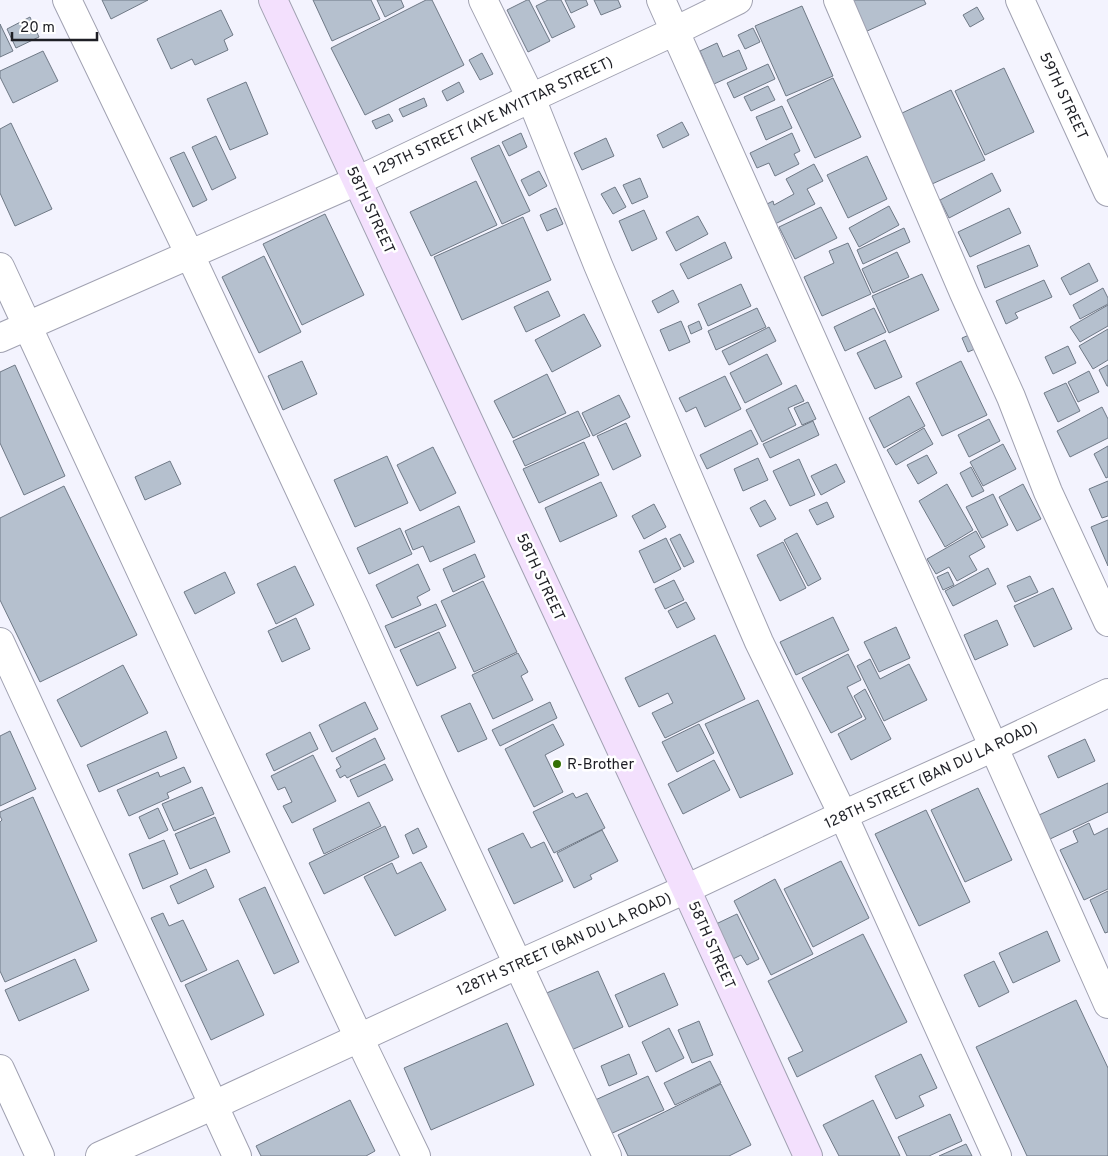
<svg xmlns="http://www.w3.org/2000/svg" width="1108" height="1156" viewBox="0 0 1108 1156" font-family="Overpass,sans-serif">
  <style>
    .building { fill: #b5c0ce; stroke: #6f7986 }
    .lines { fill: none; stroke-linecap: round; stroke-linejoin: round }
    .minor-casing { stroke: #a0a1b1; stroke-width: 30 }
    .tertiary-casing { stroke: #a0a1b1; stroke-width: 30 }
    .secondary-casing { stroke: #a0a1b1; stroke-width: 30 }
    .minor { stroke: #fff; stroke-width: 28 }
    .tertiary { stroke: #fff; stroke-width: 28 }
    .secondary { stroke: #f3e0fd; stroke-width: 28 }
    .poi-dot { fill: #347105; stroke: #fff; stroke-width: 2 }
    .labels { text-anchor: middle; stroke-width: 5; stroke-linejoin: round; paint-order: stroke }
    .street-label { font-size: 15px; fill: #1e1f25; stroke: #fff }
    .poi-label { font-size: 15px; fill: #1e1f25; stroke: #fff; text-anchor: start }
  </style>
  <rect width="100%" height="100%" fill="#f3f3fe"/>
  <path class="building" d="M102 0H148L111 19Z
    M313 0H371L380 19 332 41Z
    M377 0H401L404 7 385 17Z
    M426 0H432L464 65 365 115 331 48Z
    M527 0H529L550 41 528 52 507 10Z
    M548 0H561L575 27 552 38 536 6Z
    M565 0H586L588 5 571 13Z
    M594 0H618L621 7 601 15Z
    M851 0H924L926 4 865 32Z
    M802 6 833 76 786 96 755 26Z
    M977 7 984 19 970 27 963 15Z
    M221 10 233 35 224 40 228 50 195 65 192 59 171 69 157 39Z
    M30 17 39 37 16 48 7 29Z
    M0 24 13 51 0 57Z
    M753 28 760 42 745 49 738 35Z
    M717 43 723 57 739 50 747 69 714 84 700 51Z
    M43 51 58 81 13 103 0 77V71Z
    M482 53 493 74 480 80 469 60Z
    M768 64 775 79 734 98 727 83Z
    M1004 68 1034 132 985 155 955 91Z
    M833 78 861 137 815 158 787 100Z
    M246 82 268 134 230 150 207 99Z
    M459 82 464 92 447 101 442 91Z
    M768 86 775 100 751 111 744 97Z
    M951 90 985 160 932 184 900 114Z
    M424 98 427 106 403 117 399 109Z
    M782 106 792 128 766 140 756 117Z
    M389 114 393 121 376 129 372 121Z
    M682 122 689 135 663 148 657 135Z
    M11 123 52 209 15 226 0 193V129Z
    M521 133 527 147 509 156 502 142Z
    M792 133 800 151 794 154 799 164 775 176 769 163 757 168 750 153Z
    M216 136 236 178 212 190 192 147Z
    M606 138 614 156 582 170 574 153Z
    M499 145 530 211 502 224 471 158Z
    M184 152 207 200 193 207 170 158Z
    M867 156 887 199 848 218 827 175Z
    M814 164 823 181 807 189 815 204 769 227 759 208 773 201 774 205 794 194 786 179Z
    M539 171 547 186 529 196 521 180Z
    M992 173 1001 191 949 218 940 200Z
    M640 178 648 197 632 204 623 185Z
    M476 181 497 225 431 256 410 212Z
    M615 187 626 207 613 214 601 194Z
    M889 206 899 225 859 247 849 228Z
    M821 207 837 238 795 259 779 227Z
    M556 208 563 224 547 231 540 215Z
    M1009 208 1021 233 970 257 958 232Z
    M644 210 657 239 632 251 619 221Z
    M325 214 364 295 302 325 263 244Z
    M698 216 708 234 676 251 666 232Z
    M523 217 551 280 462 320 434 257Z
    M904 228 910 242 863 264 857 250Z
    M725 242 732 258 688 279 680 264Z
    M848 243 871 294 822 316 804 277 834 263 829 251Z
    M1029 245 1038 266 985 288 977 266Z
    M897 252 909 277 873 293 862 269Z
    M264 256 301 332 259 353 222 277Z
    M1089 263 1098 281 1070 295 1061 278Z
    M922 274 939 310 889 333 872 296Z
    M1044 280 1052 297 1015 313 1018 318 1006 324 996 301Z
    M741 284 751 306 708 326 698 304Z
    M1103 288 1108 298V304L1080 319 1073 305Z
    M673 290 679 302 658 313 652 301Z
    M548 291 560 316 526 332 514 307Z
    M1108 305V326L1080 342 1070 327Z
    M757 308 766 327 716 350 708 331Z
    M874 308 886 332 845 351 834 327Z
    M584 314 601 346 552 372 535 340Z
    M681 321 690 342 669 351 660 330Z
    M699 321 702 329 691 334 688 326Z
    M769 327 776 341 729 365 722 351Z
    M1108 329V360L1093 369 1079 346Z
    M976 332 982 346 968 352 962 338Z
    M885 340 902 377 875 389 857 353Z
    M1068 346 1076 363 1053 374 1045 357Z
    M767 354 782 384 745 403 730 373Z
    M302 361 317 394 283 410 268 376Z
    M961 361 987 415 942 436 916 383Z
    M15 365 65 476 24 495 0 443V372Z
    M1108 365V386H1107L1099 370Z
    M1089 371 1099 392 1078 402 1068 382Z
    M547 374 566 413 513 438 494 401Z
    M725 376 741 409 705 427 696 407 686 412 679 398Z
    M1066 383 1080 411 1058 422 1044 393Z
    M796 385 804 401 788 408 796 425 762 442 746 410Z
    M619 395 630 417 593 436 582 413Z
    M909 396 925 426 884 448 869 418Z
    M808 402 816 419 802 425 794 408Z
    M1102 407 1108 419V438L1070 457 1057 431Z
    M578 411 590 436 525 466 513 441Z
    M989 419 1000 441 969 457 958 435Z
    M813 421 819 435 770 458 763 444Z
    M626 423 641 456 613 470 597 436Z
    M924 428 933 444 896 465 887 450Z
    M751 430 758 444 707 469 700 455Z
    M584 442 599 475 539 503 523 469Z
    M1003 444 1016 469 983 486 970 462Z
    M1108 446V477L1106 478 1094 454Z
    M433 447 456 493 420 511 397 465Z
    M927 455 937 473 918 484 907 465Z
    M387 456 408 503 355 527 334 480Z
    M758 458 768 480 743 491 734 469Z
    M799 459 815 495 790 506 773 471Z
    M170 461 181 484 145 500 135 477Z
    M836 464 845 482 821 495 811 476Z
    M971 467 984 491 972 497 960 473Z
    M1108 481V516L1102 518 1089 489Z
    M601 482 617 516 560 542 545 508Z
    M947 484 973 530 945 547 919 501Z
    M1023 484 1041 519 1017 531 999 497Z
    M64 486 137 635 40 682 0 600V518Z
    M993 494 1008 525 982 538 966 507Z
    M765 500 776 519 760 527 750 508Z
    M827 502 834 517 817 525 809 510Z
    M654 504 666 527 644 539 632 516Z
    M459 506 475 542 430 562 423 546 413 550 405 531Z
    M1108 520V566L1091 527Z
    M400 528 412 554 369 574 357 548Z
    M976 531 985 547 969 556 977 570 957 581 949 567 936 574 927 559Z
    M797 533 821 579 808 586 784 540Z
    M680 534 694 562 684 567 670 539Z
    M666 538 681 569 654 583 639 551Z
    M783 542 806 588 780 601 757 555Z
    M475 554 485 577 453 592 443 569Z
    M418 564 430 590 417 597 421 605 392 618 376 585Z
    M295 566 314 605 276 624 257 584Z
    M988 568 996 584 953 606 945 591Z
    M225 572 235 593 195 614 184 592Z
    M948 572 954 585 943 590 937 577Z
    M1030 576 1038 592 1015 602 1007 586Z
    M674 580 684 600 665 609 655 589Z
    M483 581 517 652 474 672 441 601Z
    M1053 588 1072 629 1034 647 1014 606Z
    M686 602 695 619 677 628 668 611Z
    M436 604 446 626 395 648 385 626Z
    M833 617 849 650 796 675 780 642Z
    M296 618 310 649 282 662 268 631Z
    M997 620 1008 645 975 660 964 635Z
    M896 627 910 658 879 672 864 642Z
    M439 632 456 668 417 686 400 650Z
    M715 635 745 699 665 738 652 713 673 703 668 693 639 707 625 678Z
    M518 653 528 672 521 676 533 700 493 719 472 675Z
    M848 654 861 680 847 687 862 717 831 733 802 678Z
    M870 659 880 679 909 664 927 700 884 721 857 666Z
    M123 665 148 713 81 747 57 700Z
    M865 689 891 739 851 760 838 734 866 719 854 696Z
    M758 700 793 774 740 798 705 724Z
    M365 702 378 729 332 752 319 725Z
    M550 702 557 718 500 746 492 730Z
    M470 703 487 739 458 752 441 716Z
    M553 724 564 745 545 755 563 792 534 807 505 749Z
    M699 724 714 753 677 772 662 742Z
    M10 731 36 789 0 806V736Z
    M166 731 177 758 99 792 87 765Z
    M310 732 318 749 274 771 266 754Z
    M375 738 385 759 347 778 345 775 340 778 336 770 341 767 336 758Z
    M1085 739 1095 761 1058 778 1048 756Z
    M313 755 336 801 292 823 283 806 292 802 285 787 278 790 271 776Z
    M714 760 730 790 683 814 668 784Z
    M385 764 393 780 358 797 350 780Z
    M184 767 191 782 167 793 169 798 129 816 117 790 158 772 160 777Z
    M1108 783V812L1050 839 1039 815Z
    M202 787 214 814 174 831 162 804Z
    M978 788 1012 860 965 882 931 810Z
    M573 793 576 798 587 793 605 828 554 853 533 812Z
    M33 797 97 941 5 982 0 971V822L2 820 0 816V812Z
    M369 802 381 826 324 854 313 829Z
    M158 808 168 830 149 839 139 817Z
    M926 810 970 902 919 926 875 834Z
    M215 817 230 852 190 869 175 834Z
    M1089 823 1094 835 1108 828V889L1084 900 1060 850 1078 842 1073 831Z
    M385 826 399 857 324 894 309 863Z
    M418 828 427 847 413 854 405 835Z
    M602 830 618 861 590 875 592 879 574 888 557 853Z
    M523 833 531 848 544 842 563 881 514 904 488 849Z
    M164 840 178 874 143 889 129 854Z
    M841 861 869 918 813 947 784 889Z
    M421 862 446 910 395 936 364 877 392 863 397 874Z
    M206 869 214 887 178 904 170 886Z
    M775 879 813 954 771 975 734 901Z
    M265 887 299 962 274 974 239 899Z
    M1108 891V932L1105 933 1090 900Z
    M163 913 169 926 183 920 207 970 181 982 151 918Z
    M737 914 759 959 747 965 741 955 733 959 716 924Z
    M1047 931 1060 961 1013 983 999 953Z
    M863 934 907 1022 797 1077 788 1058 803 1051 768 981Z
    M75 959 89 990 19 1021 5 990Z
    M238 960 264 1015 211 1040 185 985Z
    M994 961 1009 992 979 1007 964 975Z
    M598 971 623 1027 567 1052 542 995Z
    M664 973 678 1005 629 1027 615 995Z
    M1076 1000 1108 1068V1156H1027L976 1047Z
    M699 1021 713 1055 692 1063 678 1030Z
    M507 1023 534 1085 431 1130 404 1068Z
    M669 1028 684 1058 656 1072 642 1042Z
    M629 1054 637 1074 609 1086 601 1066Z
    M921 1054 937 1088 919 1096 924 1106 896 1119 875 1076Z
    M710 1061 721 1083 675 1105 664 1083Z
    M648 1076 664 1110 608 1135 593 1101Z
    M721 1084 751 1145 729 1156H628L618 1135Z
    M350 1100 375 1151 366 1156H261L256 1146Z
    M873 1100 900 1156H839L823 1125Z
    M950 1114 962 1141 929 1156H907L898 1137Z
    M966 1144 972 1156H939Z"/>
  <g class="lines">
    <g class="minor-casing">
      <path id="minor" d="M67 0 190 255 354 606 436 788 607 1156
        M483 0 531 98 598 265 685 470 759 642 843 815 997 1156
        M661 0 1108 1004
        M838 0 964 293 1011 397 1048 492 1108 622
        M1020 0 1108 192
        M0 267 197 692 359 1038 416 1156
        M0 338 357 181 531 98 675 31 738 0
        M0 642 237 1156
        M0 1069 40 1156"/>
    </g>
    <g class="tertiary-casing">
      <path id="tertiary" d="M100 1156 214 1105 519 964 686 889 843 815 994 747 1108 693"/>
    </g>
    <g class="secondary-casing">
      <path id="secondary" d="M273 0 686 889 808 1156"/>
    </g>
    <use href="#minor" class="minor"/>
    <use href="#tertiary" class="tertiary"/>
    <use href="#secondary" class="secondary"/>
  </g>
  <circle class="poi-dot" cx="557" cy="764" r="5"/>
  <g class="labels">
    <g class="street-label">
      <text transform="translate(1064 96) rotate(65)" y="5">59TH STREET</text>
      <text transform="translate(493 116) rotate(-25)" y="5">129TH STREET (AYE MYITTAR STREET)</text>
      <text transform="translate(371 210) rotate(65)" y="5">58TH STREET</text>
      <text transform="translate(541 577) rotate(65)" y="5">58TH STREET</text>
      <text transform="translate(931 775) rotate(-25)" y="5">128TH STREET (BAN DU LA ROAD)</text>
      <text transform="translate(564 944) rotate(-24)" y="5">128TH STREET (BAN DU LA ROAD)</text>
      <text transform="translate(712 945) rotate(66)" y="5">58TH STREET</text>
    </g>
    <g class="poi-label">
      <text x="567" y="769">R-Brother</text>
    </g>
  </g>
  <path d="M12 32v8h85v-8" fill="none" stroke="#1e1f25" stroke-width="2.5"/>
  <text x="20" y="32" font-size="15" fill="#1e1f25" stroke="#ffffff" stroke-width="4" paint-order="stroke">20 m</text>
</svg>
